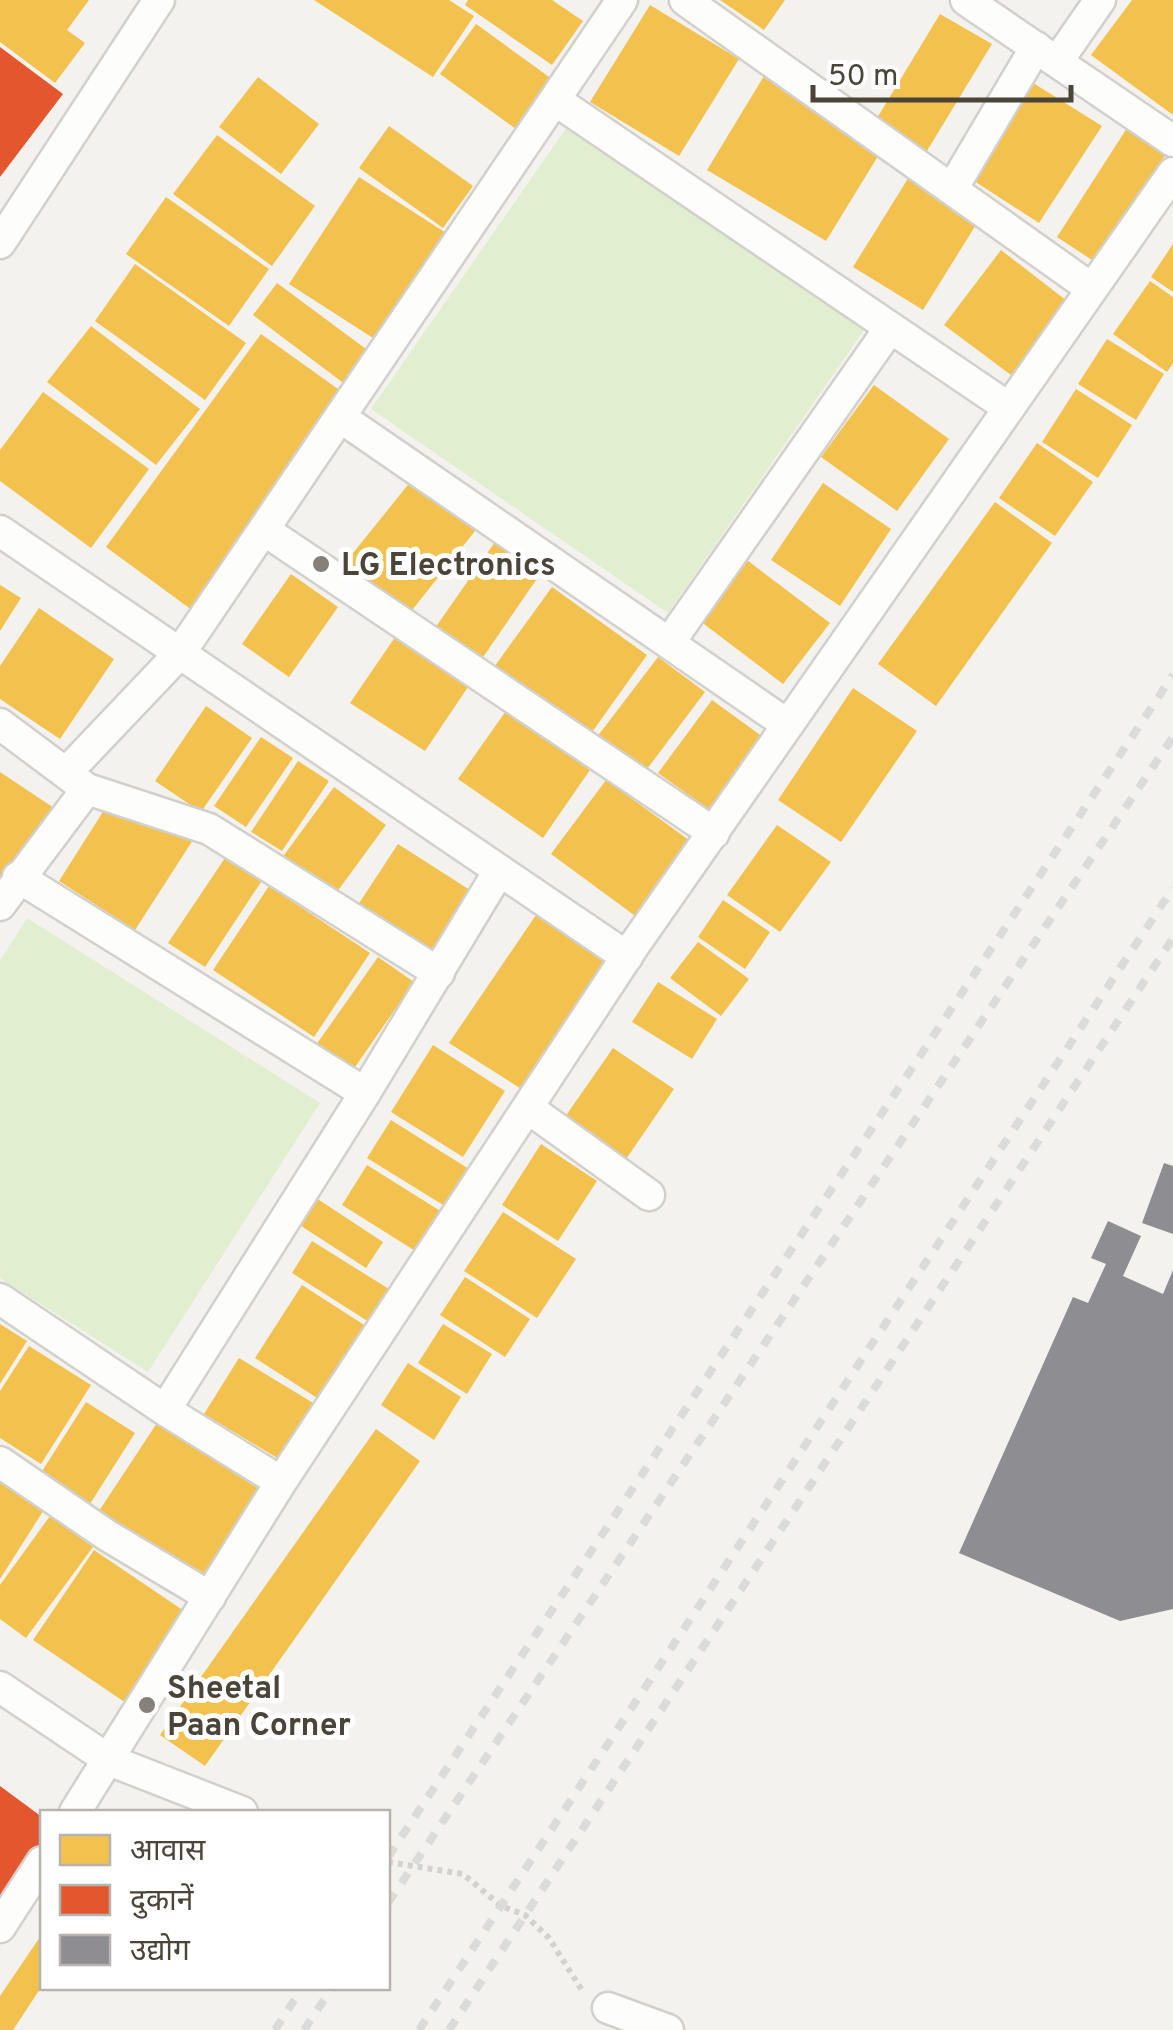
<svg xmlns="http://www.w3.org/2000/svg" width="1173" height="2030" viewBox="0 0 1173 2030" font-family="Overpass,'Noto Sans Devanagari',sans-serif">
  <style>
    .green { fill: #e1eecf }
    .homes { fill: #f2c14e }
    .shops { fill: #e4572e }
    .industry { fill: #8d8d92 }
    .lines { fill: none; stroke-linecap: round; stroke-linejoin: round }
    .street-casing { stroke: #d2d0cb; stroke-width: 35 }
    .path { stroke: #d3d2cc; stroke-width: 6; stroke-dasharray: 5 5; stroke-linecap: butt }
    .street { stroke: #fdfdfc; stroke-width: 30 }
    .rail { stroke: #dbdbda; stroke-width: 8; stroke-dasharray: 12 12; stroke-linecap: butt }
    .poi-dot { fill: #868178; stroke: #fff; stroke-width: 4 }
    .labels { text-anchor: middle; stroke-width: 10; stroke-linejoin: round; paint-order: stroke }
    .poi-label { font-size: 32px; font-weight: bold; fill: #4b4439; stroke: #fff; text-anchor: start }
  </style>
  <rect width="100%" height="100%" fill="#f4f2ee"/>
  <path class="green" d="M567 127 864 330 668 613 371 409Z
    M27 918 320 1103 148 1372 0 1278V961Z"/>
  <path class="homes" d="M0 0H89L67 30 85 43 55 83 0 42Z
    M314 0H449L474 16 433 77Z
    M468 0H552L583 21 552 65 465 5Z
    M720 0H785L764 30Z
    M1132 0H1173V115L1091 55Z
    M650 5 739 59 679 156 590 102Z
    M940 14 992 44 922 159 871 128Z
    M476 24 552 79 516 129 440 74Z
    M764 76 883 148 826 241 707 170Z
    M258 77 319 124 281 174 219 127Z
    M1030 81 1102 126 1039 223 968 177Z
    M389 126 473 186 443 228 359 168Z
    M1127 128 1166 154 1095 262 1057 237Z
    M217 135 315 206 272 266 173 194Z
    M359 177 457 240 387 347 289 284Z
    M909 177 979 220 923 310 853 267Z
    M166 197 269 269 229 326 126 254Z
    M1173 244V292L1151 277Z
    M1001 250 1067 301 1011 375 944 325Z
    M135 264 246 343 205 400 95 321Z
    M1150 281 1173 297V363L1167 372 1113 334Z
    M277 283 370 352 346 385 253 315Z
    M91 326 200 409 156 465 47 382Z
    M261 334 352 399 196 613 106 547Z
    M1107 339 1164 374 1136 420 1078 384Z
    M874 385 949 439 897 511 821 457Z
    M1076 389 1132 425 1098 478 1042 442Z
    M43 392 149 469 91 548 0 481V450Z
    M1037 443 1093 482 1055 536 999 498Z
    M415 476 479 526 405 619 341 568Z
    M823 483 891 529 840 606 771 560Z
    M995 502 1052 543 936 706 878 664Z
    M497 539 543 570 479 663 433 631Z
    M747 560 830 623 783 684 700 621Z
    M291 574 338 607 289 677 242 644Z
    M0 585 21 598 0 631Z
    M552 587 647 655 585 742 489 674Z
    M39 608 114 659 60 739 0 699V666Z
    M400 630 474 678 425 751 350 703Z
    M658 657 705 692 644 773 597 737Z
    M853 688 917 731 841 842 778 800Z
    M712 700 763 737 710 810 658 773Z
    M206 706 252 738 201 812 155 781Z
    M508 708 592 767 543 838 458 779Z
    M261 737 293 758 246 827 214 806Z
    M298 761 329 781 282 851 251 832Z
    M0 772 54 808 5 880 0 877Z
    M606 780 693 843 638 918 551 854Z
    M334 787 386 825 331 900 279 862Z
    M106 807 193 840 135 930 59 881Z
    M777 825 831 862 780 932 727 895Z
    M398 844 473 892 427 962 352 914Z
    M227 855 263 879 205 967 168 943Z
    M269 886 370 953 314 1037 213 970Z
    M723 900 770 932 745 969 698 937Z
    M536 915 607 961 520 1088 449 1043Z
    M698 942 749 979 721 1016 670 978Z
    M378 957 414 982 353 1070 316 1045Z
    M658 982 717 1019 692 1059 632 1022Z
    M433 1045 505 1091 463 1157 391 1112Z
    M613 1048 674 1089 620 1168 558 1127Z
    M391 1120 472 1171 448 1208 367 1158Z
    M541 1144 597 1181 558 1241 502 1205Z
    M367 1165 442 1212 417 1252 342 1205Z
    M313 1196 383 1242 366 1268 295 1222Z
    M503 1212 576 1259 537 1318 464 1271Z
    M312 1241 397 1294 377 1327 292 1273Z
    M465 1277 530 1319 505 1357 440 1315Z
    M302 1285 372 1330 325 1403 255 1358Z
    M0 1324 27 1341 0 1384Z
    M443 1324 492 1354 467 1394 418 1363Z
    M29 1346 91 1385 41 1464 0 1438V1391Z
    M239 1358 318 1406 284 1462 204 1414Z
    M408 1363 461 1397 434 1440 381 1405Z
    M86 1402 135 1433 88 1507 39 1476Z
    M157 1423 265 1493 205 1584 97 1514Z
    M376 1429 420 1461 205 1766 160 1735Z
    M0 1476 47 1505 0 1579Z
    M50 1516 93 1547 26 1638 0 1619V1585Z
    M94 1550 190 1615 129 1705 33 1640Z
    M42 1934V1986L13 2030H0V1996Z"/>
  <path class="shops" d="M0 47 63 94 0 177Z
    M0 1786 42 1817V1844L0 1901Z"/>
  <path class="industry" d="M1164 1163 1173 1166V1234L1142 1223Z
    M1108 1221 1141 1236 1123 1276 1163 1294 1173 1270V1609L1120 1621 959 1553 1073 1297 1088 1303 1106 1264 1091 1258Z"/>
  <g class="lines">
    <g class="street-casing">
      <path id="street" d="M685 0 1092 289
        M966 0 1173 141
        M1057 62 1100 0
        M555 100 1009 408
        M952 189 1036 47
        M0 243 159 0
        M340 417 788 725
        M264 530 714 833
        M0 531 627 957
        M669 643 890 328
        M0 724 87 789 209 829 439 973
        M66 773 180 653 622 0
        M18 877 365 1093
        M0 905 87 789
        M528 1108 649 1195
        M0 1299 165 1410 281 1482
        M165 1410 365 1093 499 871
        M0 1462 108 1536 210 1597
        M0 1687 109 1760 242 1812
        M75 1812 281 1482 635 944 1173 173
        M0 1927 42 1862
        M608 2008 668 2030"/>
    </g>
    <path class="path" d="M388 1862 463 1874 501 1906 525 1915 549 1938 583 1992"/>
    <use href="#street" class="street"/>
    <path class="rail" d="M388 1857 1173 675
      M388 1903 1173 737
      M275 2030 302 1988
      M304 2030 332 1988
      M419 2030 1173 888
      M449 2030 1173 938"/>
  </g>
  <g class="poi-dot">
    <circle cx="321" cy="564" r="10"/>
    <circle cx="147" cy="1705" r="10"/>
  </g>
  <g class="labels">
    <g class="poi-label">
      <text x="341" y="575">LG Electronics</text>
      <text x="167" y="1698">Sheetal<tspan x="167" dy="37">Paan Corner</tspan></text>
    </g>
  </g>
  <rect x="40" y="1810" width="350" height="180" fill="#ffffff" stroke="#b7b4b0" stroke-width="2.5"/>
  <rect x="60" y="1835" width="50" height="30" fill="#f2c14e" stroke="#b7b4b0" stroke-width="2.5"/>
  <text x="130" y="1860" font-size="30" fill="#4b4439">आवास</text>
  <rect x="60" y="1885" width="50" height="30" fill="#e4572e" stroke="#b7b4b0" stroke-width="2.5"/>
  <text x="130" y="1910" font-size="30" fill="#4b4439">दुकानें</text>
  <rect x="60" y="1935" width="50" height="30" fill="#8d8d92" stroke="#b7b4b0" stroke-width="2.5"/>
  <text x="130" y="1960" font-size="30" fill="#4b4439">उद्योग</text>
  <path d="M813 85v15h258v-15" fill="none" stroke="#4b4439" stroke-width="5"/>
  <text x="828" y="85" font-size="30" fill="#4b4439" stroke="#ffffff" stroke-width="8" paint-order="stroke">50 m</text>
</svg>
